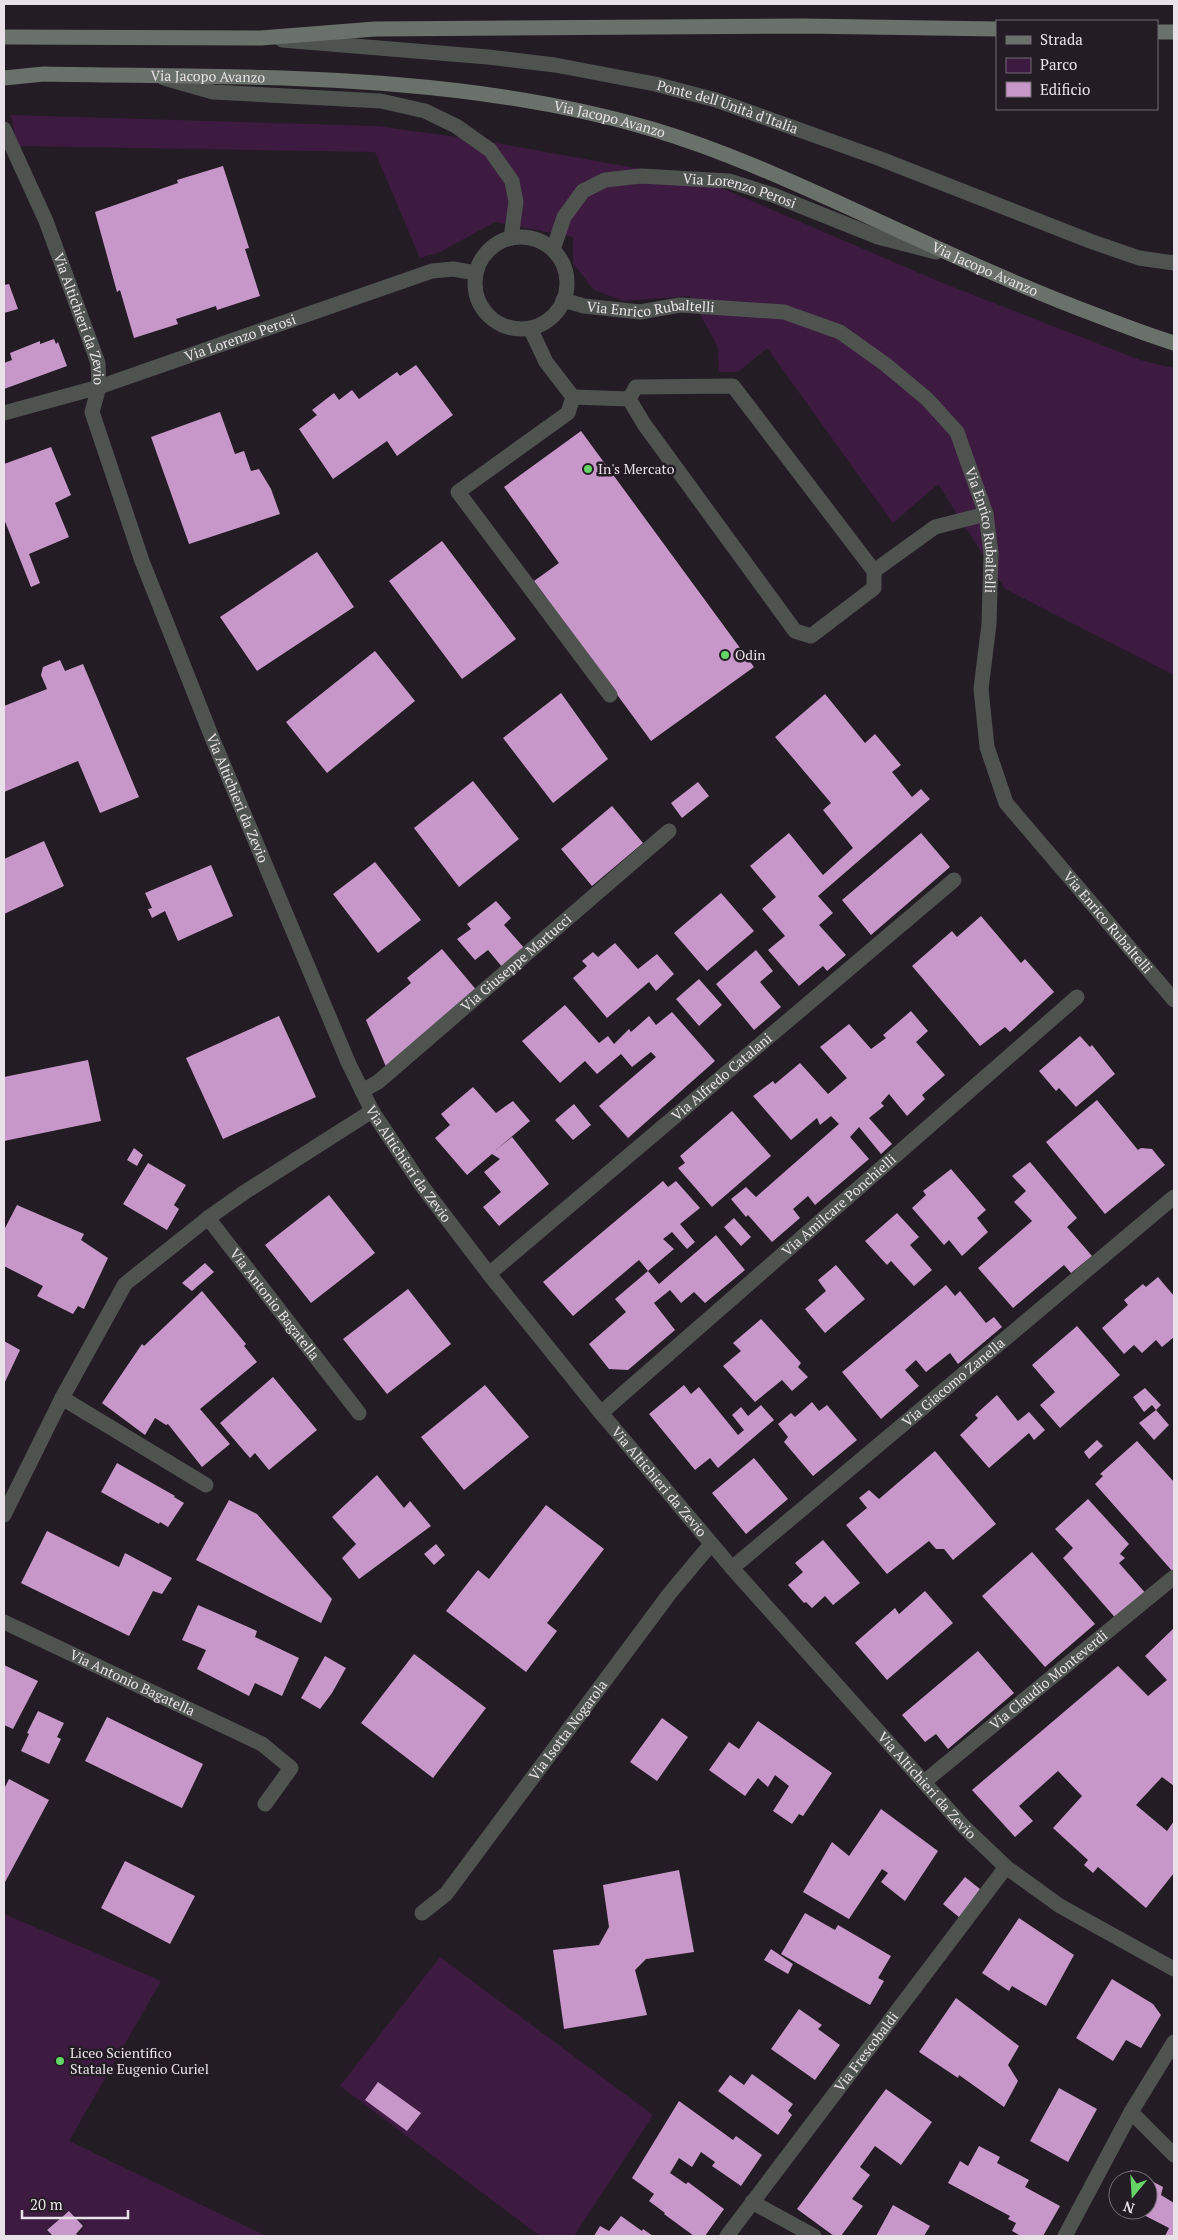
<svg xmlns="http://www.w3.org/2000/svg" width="1178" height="2240" viewBox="0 0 1178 2240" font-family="'PT Serif',serif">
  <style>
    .green { fill: #3d1b40 }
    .building { fill: #c797c9 }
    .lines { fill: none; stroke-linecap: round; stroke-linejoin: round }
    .service { stroke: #4f534f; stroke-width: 15 }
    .minor { stroke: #4f534f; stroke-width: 15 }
    .tertiary { stroke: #4f534f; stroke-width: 15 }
    .secondary { stroke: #6a716a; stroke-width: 15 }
    .poi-dot { fill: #66d466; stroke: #241c25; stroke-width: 2 }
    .labels { text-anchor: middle; stroke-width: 5; stroke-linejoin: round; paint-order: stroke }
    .street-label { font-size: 14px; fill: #e8e2e8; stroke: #241c25 }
    .poi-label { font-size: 14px; fill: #e8e2e8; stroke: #241c25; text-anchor: start }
  </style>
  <rect width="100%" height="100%" fill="#241c25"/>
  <path class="green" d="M11 115 376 126 479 140 703 180 940 282 1140 360 1174 368V675L1005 589 938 484 893 523 767 348 738 372H719L718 347 690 296 624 301 594 290 573 263V237L495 222 438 253 420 258 375 152 17 146Z
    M4 1914 161 1981 69 2141 266 2236H80L78 2234 85 2226 69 2211 46 2230 51 2236H4Z
    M440 1957 653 2115 574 2236H540L340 2086Z"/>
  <path class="building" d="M223 166 245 235 249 248 245 249 260 296 217 310 216 306 176 319 178 324 134 338 120 290 117 292 95 212 178 183 177 180Z
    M9 284 18 309 4 313V285Z
    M54 339 56 344 58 342 67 366 4 389V363L12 360 10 353 40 341V344Z
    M416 365 453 415 397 456 387 441 333 479 299 429 317 415 312 410 334 393 339 400 352 390 359 399 397 372 400 376Z
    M220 412 235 454 244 451 251 471 259 469 271 489 280 514 189 544 151 437Z
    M581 431 754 667 651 741 534 581 559 563 504 487Z
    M51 447 71 495 55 503 69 537 29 554 40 583 31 587 4 519V464Z
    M442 541 516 639 462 679 389 581Z
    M317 552 354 607 257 671 220 617Z
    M375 651 415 701 327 773 286 722Z
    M60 660 65 671 83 664 139 797 100 813 78 761 4 792V706L47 689 41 675 43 667Z
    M561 693 608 759 553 803 503 738Z
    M825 694 865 743 875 734 901 765 892 772 912 797 921 789 930 799 818 896 833 913 819 925 846 955 827 971 823 966 799 986 768 950 785 936 762 909 776 897 750 866 789 833 823 875 853 848 823 810 831 803 775 737Z
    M473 781 519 839 459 887 414 828Z
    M698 782 709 796 682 818 671 803Z
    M612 806 643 843 592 886 561 849Z
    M921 833 950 867 871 935 842 900Z
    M44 841 64 886 4 914V859Z
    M375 862 421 920 378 953 333 894Z
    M211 865 233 916 178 941 165 911 152 918 148 909 152 908 145 893Z
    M721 893 754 931 707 971 674 933Z
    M496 901 511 918 504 925 525 949 503 968 488 950 475 960 457 939 471 929 467 924Z
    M981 916 1021 963 1025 959 1054 992 1010 1032 1005 1027 980 1046 912 966 952 931 957 937Z
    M615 943 638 969 657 954 674 974 656 991 649 982 607 1018 573 978 587 966 582 961 593 952 598 957Z
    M442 949 478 992 387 1069 366 1020 411 983 407 978Z
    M756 950 773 971 760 982 781 1007 754 1030 716 984Z
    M699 979 722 1005 699 1026 676 999Z
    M565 1005 599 1043 608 1036 614 1044 629 1029 631 1032 649 1016 656 1025 672 1012 715 1061 628 1138 599 1106 656 1057 651 1052 632 1067 621 1054 597 1074 585 1061 560 1083 522 1041Z
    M911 1011 928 1031 916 1042 945 1075 922 1095 925 1099 907 1116 889 1094 881 1103 884 1106 869 1118 892 1144 881 1154 859 1127 850 1137 869 1159 815 1205 808 1196 793 1209 800 1218 772 1242 748 1215 746 1217 731 1199 746 1187 756 1197 839 1124 831 1116 820 1125 817 1118 791 1140 753 1096 773 1081 775 1084 800 1063 828 1094 847 1078 820 1047 849 1024 871 1049 886 1038 883 1035Z
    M279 1016 316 1097 223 1139 186 1058Z
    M1080 1036 1090 1047 1092 1045 1115 1074 1076 1107 1059 1088 1056 1091 1039 1071Z
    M88 1060 101 1121 4 1141V1077Z
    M473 1087 496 1113 513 1101 530 1121 496 1150 512 1137 549 1184 499 1226 483 1207 501 1192 484 1172 500 1159 492 1154 467 1175 435 1138 450 1125 441 1114Z
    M1097 1100 1138 1150 1141 1148 1152 1149 1165 1165 1105 1214 1046 1142Z
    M574 1104 591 1125 573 1140 555 1120Z
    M732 1111 771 1156 712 1207 678 1168 685 1163 680 1156Z
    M134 1148 143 1155 137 1166 127 1160Z
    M1030 1162 1077 1218 1067 1227 1092 1256 1071 1273 1064 1265 1013 1308 978 1268 1032 1221 1014 1202 1026 1191 1012 1176Z
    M148 1163 186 1185 174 1205 179 1209 167 1230 123 1204Z
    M951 1169 986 1210 977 1218 988 1232 962 1256 949 1240 944 1245 912 1208 926 1195 923 1191Z
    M663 1181 668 1187 676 1181 700 1208 680 1224 695 1242 687 1249 672 1232 663 1239 674 1249 648 1271 639 1260 573 1316 543 1282Z
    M329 1195 375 1253 311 1303 265 1245Z
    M17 1205 84 1234 81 1240 108 1258 84 1309 78 1306 73 1314 37 1296 43 1286 4 1266V1230Z
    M897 1213 919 1237 910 1245 932 1270 914 1286 891 1261 887 1265 865 1241Z
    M734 1218 751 1237 741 1246 724 1227Z
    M716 1235 745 1270 705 1303 694 1292 681 1303 670 1290 654 1303 675 1330 628 1370 609 1369 589 1344 626 1312 615 1299 648 1271 659 1284Z
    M205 1263 214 1272 192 1291 182 1283Z
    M836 1265 865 1299 825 1333 805 1309 826 1291 818 1280Z
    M1158 1277 1174 1296V1337L1162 1347 1156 1340 1142 1353 1134 1345 1124 1354 1102 1328 1128 1305 1124 1300 1143 1284 1146 1287Z
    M946 1285 955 1296 960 1291 986 1323 994 1317 1002 1327 958 1364 950 1353 926 1372 916 1360 905 1370 919 1386 881 1419 842 1372Z
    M408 1289 451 1344 387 1394 343 1339Z
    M202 1291 246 1344 244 1346 257 1362 200 1409 230 1444 202 1467 168 1424 166 1425 155 1418 145 1435 102 1403 142 1344 144 1346Z
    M761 1319 801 1363 798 1367 808 1377 792 1391 782 1380 755 1402 723 1366 741 1351 733 1343Z
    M1077 1326 1120 1375 1060 1428 1040 1405 1055 1392 1032 1365Z
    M4 1341 20 1350 4 1384Z
    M273 1377 317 1430 269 1470 255 1453 250 1458 220 1423Z
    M485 1385 529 1437 464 1490 421 1437Z
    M684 1385 691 1394 699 1387 738 1435 744 1430 732 1415 741 1407 748 1416 761 1405 774 1420 718 1468 710 1458 695 1470 649 1414Z
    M1145 1388 1161 1405 1156 1410 1152 1405 1144 1412 1133 1397Z
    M997 1395 1018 1421 1029 1412 1045 1430 1034 1440 1029 1433 989 1468 960 1435 978 1418 975 1415Z
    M812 1402 819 1411 827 1405 857 1440 813 1476 784 1442 788 1437 778 1424 791 1413 795 1417Z
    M1156 1410 1169 1425 1154 1440 1139 1423Z
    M1097 1440 1103 1446 1089 1459 1084 1452Z
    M1137 1441 1174 1482V1573L1095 1484 1103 1476 1100 1474Z
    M935 1451 996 1524 953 1560 944 1549H936L929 1541 887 1574 846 1525 867 1508 859 1498 869 1490 879 1499Z
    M754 1458 788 1499 746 1534 712 1493Z
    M117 1463 175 1496 174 1497 184 1503 168 1527 160 1522 159 1524 101 1492Z
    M377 1475 404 1508 410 1501 431 1526 359 1579 342 1558 356 1544 332 1517Z
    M1088 1499 1129 1544 1120 1554 1125 1558 1119 1563 1148 1596 1119 1622 1063 1558 1073 1548 1055 1529Z
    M229 1500 257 1514 332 1599 321 1623 196 1560Z
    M546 1505 604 1549 547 1623 557 1631 526 1672 446 1611 478 1570 489 1579Z
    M47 1531 119 1567 125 1553 172 1578 162 1594 153 1591 129 1636 21 1583Z
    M823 1540 860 1583 833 1605 825 1596 812 1608 806 1602 804 1603 788 1585 803 1572 795 1563Z
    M436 1544 445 1555 434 1565 424 1554Z
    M1032 1552 1095 1624 1045 1667 982 1596Z
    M925 1591 953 1623 887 1680 855 1643 895 1608 899 1614Z
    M198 1605 257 1631 255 1637 299 1658 282 1696 255 1683 249 1696 197 1669 206 1650 182 1640Z
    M1174 1628V1786L1162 1777 1136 1805 1167 1831 1174 1821V1873L1146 1908 1098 1867 1093 1873 1084 1865 1088 1860 1053 1828 1082 1796 1058 1771 1019 1806 1033 1821 1015 1837 972 1790 1118 1666 1148 1696 1167 1680 1145 1656Z
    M978 1651 1014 1693 948 1749 936 1734 925 1742 902 1715Z
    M414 1654 486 1708 433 1778 361 1723Z
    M325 1656 346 1668 332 1693 320 1709 301 1698Z
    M4 1665 38 1681 13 1729 4 1725Z
    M38 1711 64 1723 57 1737 61 1739 49 1764 21 1751 29 1734 27 1733Z
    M107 1717 203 1764 182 1808 85 1761Z
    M662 1718 688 1737 657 1781 630 1762Z
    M758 1721 832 1773 803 1816 799 1814 792 1824 773 1811 789 1786 775 1775 768 1787 758 1778 745 1796 709 1770 729 1742 739 1749Z
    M9 1779 49 1800 4 1884V1789Z
    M881 1809 938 1851 905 1901 881 1882 888 1873 882 1869 849 1919 803 1892 832 1842 849 1856Z
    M125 1861 195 1896 170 1944 101 1908Z
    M679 1870 694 1952 646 1959 635 1970 647 2015 564 2029 553 1950 599 1945 609 1927 603 1885Z
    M965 1877 980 1889 960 1918 943 1904Z
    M805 1913 835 1930 838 1925 891 1956 878 1978 884 1981 870 2005 781 1954Z
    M1019 1918 1074 1955 1046 2006 1012 1986 1009 1991 982 1973Z
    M771 1949 793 1964 788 1974 764 1960Z
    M1112 1979 1153 2004 1161 2015 1141 2048 1126 2040 1113 2061 1076 2038Z
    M956 1998 1019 2046 1008 2065 1018 2081 1004 2107 959 2075 958 2078 919 2052Z
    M799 2009 822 2025 818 2029 840 2045 815 2080 771 2049Z
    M752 2074 793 2104 788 2111 792 2115 778 2135 718 2091 730 2075 744 2085Z
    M378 2082 421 2113 407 2131 365 2100Z
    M1059 2088 1097 2109 1068 2162 1030 2141Z
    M886 2089 932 2122 901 2165 875 2146 860 2167 870 2175 852 2199 863 2206 841 2236H834L797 2209Z
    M679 2101 733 2140 736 2136 762 2155 741 2186 712 2166 715 2162 701 2152 692 2167 679 2158 670 2173 686 2184 688 2182 724 2209 705 2236H694L664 2214 665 2213 649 2201 654 2194 632 2178Z
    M979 2146 1000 2157 997 2163 1029 2180 1025 2187 1060 2206 1043 2236H1021L1012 2231 1016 2223 1008 2219 1010 2216 948 2183 960 2161 968 2166Z
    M1131 2170 1163 2187 1161 2195 1174 2203V2236H1165L1169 2228 1134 2210H1148V2180H1126Z
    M893 2205 930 2226 924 2236H876Z
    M69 2211 83 2226 76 2234 79 2236H53L47 2230Z
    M621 2216 642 2231 643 2229 653 2236H594L600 2226 609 2231Z"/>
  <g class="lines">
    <path class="service" d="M530 328 546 362 573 397 629 399
      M733 386 874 571V588L811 636 795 631 644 424 629 399 636 387Z
      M573 397 568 413 458 492 610 695
      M874 571 935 527 986 514
      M262 1744 291 1768 265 1804"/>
    <g class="minor">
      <path d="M164 78 213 92 381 101 425 111 456 126 490 150 512 181 516 202 511 238"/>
      <path id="s1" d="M4 129 46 221 98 363 99 387 92 412 142 561 213 740 348 1062 372 1111 422 1186 489 1274 601 1413 732 1568 964 1827 1006 1867 1060 1906 1174 1969"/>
      <circle cx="521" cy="283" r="46"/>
      <path id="s2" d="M553 250 564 217 583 191 605 180 641 176 729 181 773 195 878 237 936 252"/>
      <path id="s3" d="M563 300 584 306 640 312 680 305 784 312 840 332 885 364 927 399 957 432 986 514 991 553 989 624 981 689 987 747 1006 803 1174 1000"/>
      <path id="s4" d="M4 413 99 387 432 271 453 269 476 273"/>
      <path id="s5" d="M362 1091 378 1082 669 831"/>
      <path id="s6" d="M208 1218 359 1413"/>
      <path id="s7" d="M489 1274 954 880"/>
      <path d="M62 1398 206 1485"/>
      <path id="s8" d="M601 1413 1077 997"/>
      <path d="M4 1515 62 1398 125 1284 208 1218 245 1192 372 1111"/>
      <path id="s9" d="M732 1568 1174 1197"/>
      <path id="s10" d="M4 1622 262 1744"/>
      <path id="s11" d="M924 1782 1174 1577"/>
      <path id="s12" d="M422 1913 446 1894 670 1593 711 1544"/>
      <path d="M1131 2112 1174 2155"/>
      <path d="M752 2202 814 2236"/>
      <path id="s13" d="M727 2236 1006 1867"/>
      <path d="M1065 2236 1131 2112 1174 2042"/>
    </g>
    <path class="tertiary" id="s14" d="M282 40 488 57 555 65 655 84 716 100 878 158 1090 241 1139 258 1174 263"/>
    <g class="secondary">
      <path d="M1157 32H1174"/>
      <path d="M4 37 261 38 375 29 803 26 997 29"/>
      <path id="s15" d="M4 78 44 74C249 78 457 71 655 130 722 150 788 180 852 209 933 246 1013 284 1096 315 1122 325 1148 335 1174 343"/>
    </g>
  </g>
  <g class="poi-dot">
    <circle cx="588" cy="469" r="5"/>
    <circle cx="725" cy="655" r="5"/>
    <circle cx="60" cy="2061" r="5"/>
  </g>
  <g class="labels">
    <g class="street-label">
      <text dy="5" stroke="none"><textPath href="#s15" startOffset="204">Via Jacopo Avanzo</textPath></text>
      <text dy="5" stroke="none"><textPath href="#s14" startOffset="452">Ponte dell'Unità d'Italia</textPath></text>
      <text dy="5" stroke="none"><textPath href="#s15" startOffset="609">Via Jacopo Avanzo</textPath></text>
      <text dy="5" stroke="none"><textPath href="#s2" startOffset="228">Via Lorenzo Perosi</textPath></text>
      <text dy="5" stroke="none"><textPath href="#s15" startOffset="1014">Via Jacopo Avanzo</textPath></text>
      <text dy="5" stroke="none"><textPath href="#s3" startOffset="89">Via Enrico Rubaltelli</textPath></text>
      <text dy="5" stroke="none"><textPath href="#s1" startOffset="205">Via Altichieri da Zevio</textPath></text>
      <text dy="5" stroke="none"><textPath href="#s4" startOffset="248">Via Lorenzo Perosi</textPath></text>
      <text dy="5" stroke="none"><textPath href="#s3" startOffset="539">Via Enrico Rubaltelli</textPath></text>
      <text dy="5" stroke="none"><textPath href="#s1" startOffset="715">Via Altichieri da Zevio</textPath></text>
      <text dy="5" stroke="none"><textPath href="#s3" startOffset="974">Via Enrico Rubaltelli</textPath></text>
      <text dy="5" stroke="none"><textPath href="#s5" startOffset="201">Via Giuseppe Martucci</textPath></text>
      <text dy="5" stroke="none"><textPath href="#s7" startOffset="305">Via Alfredo Catalani</textPath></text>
      <text dy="5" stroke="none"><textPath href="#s1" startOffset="1120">Via Altichieri da Zevio</textPath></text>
      <text dy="5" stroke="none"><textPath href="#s8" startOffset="316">Via Amilcare Ponchielli</textPath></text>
      <text dy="5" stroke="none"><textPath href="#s6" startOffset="109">Via Antonio Bagatella</textPath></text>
      <text dy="5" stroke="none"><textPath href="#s9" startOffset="289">Via Giacomo Zanella</textPath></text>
      <text dy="5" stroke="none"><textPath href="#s1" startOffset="1525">Via Altichieri da Zevio</textPath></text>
      <text dy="5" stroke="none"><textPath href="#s11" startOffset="161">Via Claudio Monteverdi</textPath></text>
      <text dy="5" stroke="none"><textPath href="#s10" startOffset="142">Via Antonio Bagatella</textPath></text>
      <text dy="5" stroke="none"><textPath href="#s12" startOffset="235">Via Isotta Nogarola</textPath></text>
      <text dy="5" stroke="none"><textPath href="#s1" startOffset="1930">Via Altichieri da Zevio</textPath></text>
      <text dy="5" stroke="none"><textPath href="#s13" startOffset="231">Via Frescobaldi</textPath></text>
    </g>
    <g class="poi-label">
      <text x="598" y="474">In's Mercato</text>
      <text x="735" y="660">Odin</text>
      <text x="70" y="2058">Liceo Scientifico<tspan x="70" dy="16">Statale Eugenio Curiel</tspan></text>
    </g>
  </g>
  <rect width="1178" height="2240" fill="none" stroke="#e8e2e8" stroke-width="10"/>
  <rect x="996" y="20" width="162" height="90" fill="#241c25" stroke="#726b73"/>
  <rect x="1006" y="36" width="25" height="8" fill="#6a716a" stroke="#726b73"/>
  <text x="1040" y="45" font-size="15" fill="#e8e2e8">Strada</text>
  <rect x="1006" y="58" width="25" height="15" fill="#3d1b40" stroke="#726b73"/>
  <text x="1040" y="70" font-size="15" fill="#e8e2e8">Parco</text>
  <rect x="1006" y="82" width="25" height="15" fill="#c797c9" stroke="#726b73"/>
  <text x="1040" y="95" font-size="15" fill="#e8e2e8">Edificio</text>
  <g transform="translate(1133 2195) rotate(198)"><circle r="24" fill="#241c25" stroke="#726b73"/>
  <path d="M0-4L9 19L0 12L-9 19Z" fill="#66d466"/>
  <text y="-8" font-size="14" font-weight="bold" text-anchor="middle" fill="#e8e2e8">N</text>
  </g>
  <path d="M22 2210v8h106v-8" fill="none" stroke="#e8e2e8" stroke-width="2.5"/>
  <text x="30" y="2210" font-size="15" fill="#e8e2e8" stroke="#241c25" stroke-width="4" paint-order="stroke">20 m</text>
</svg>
